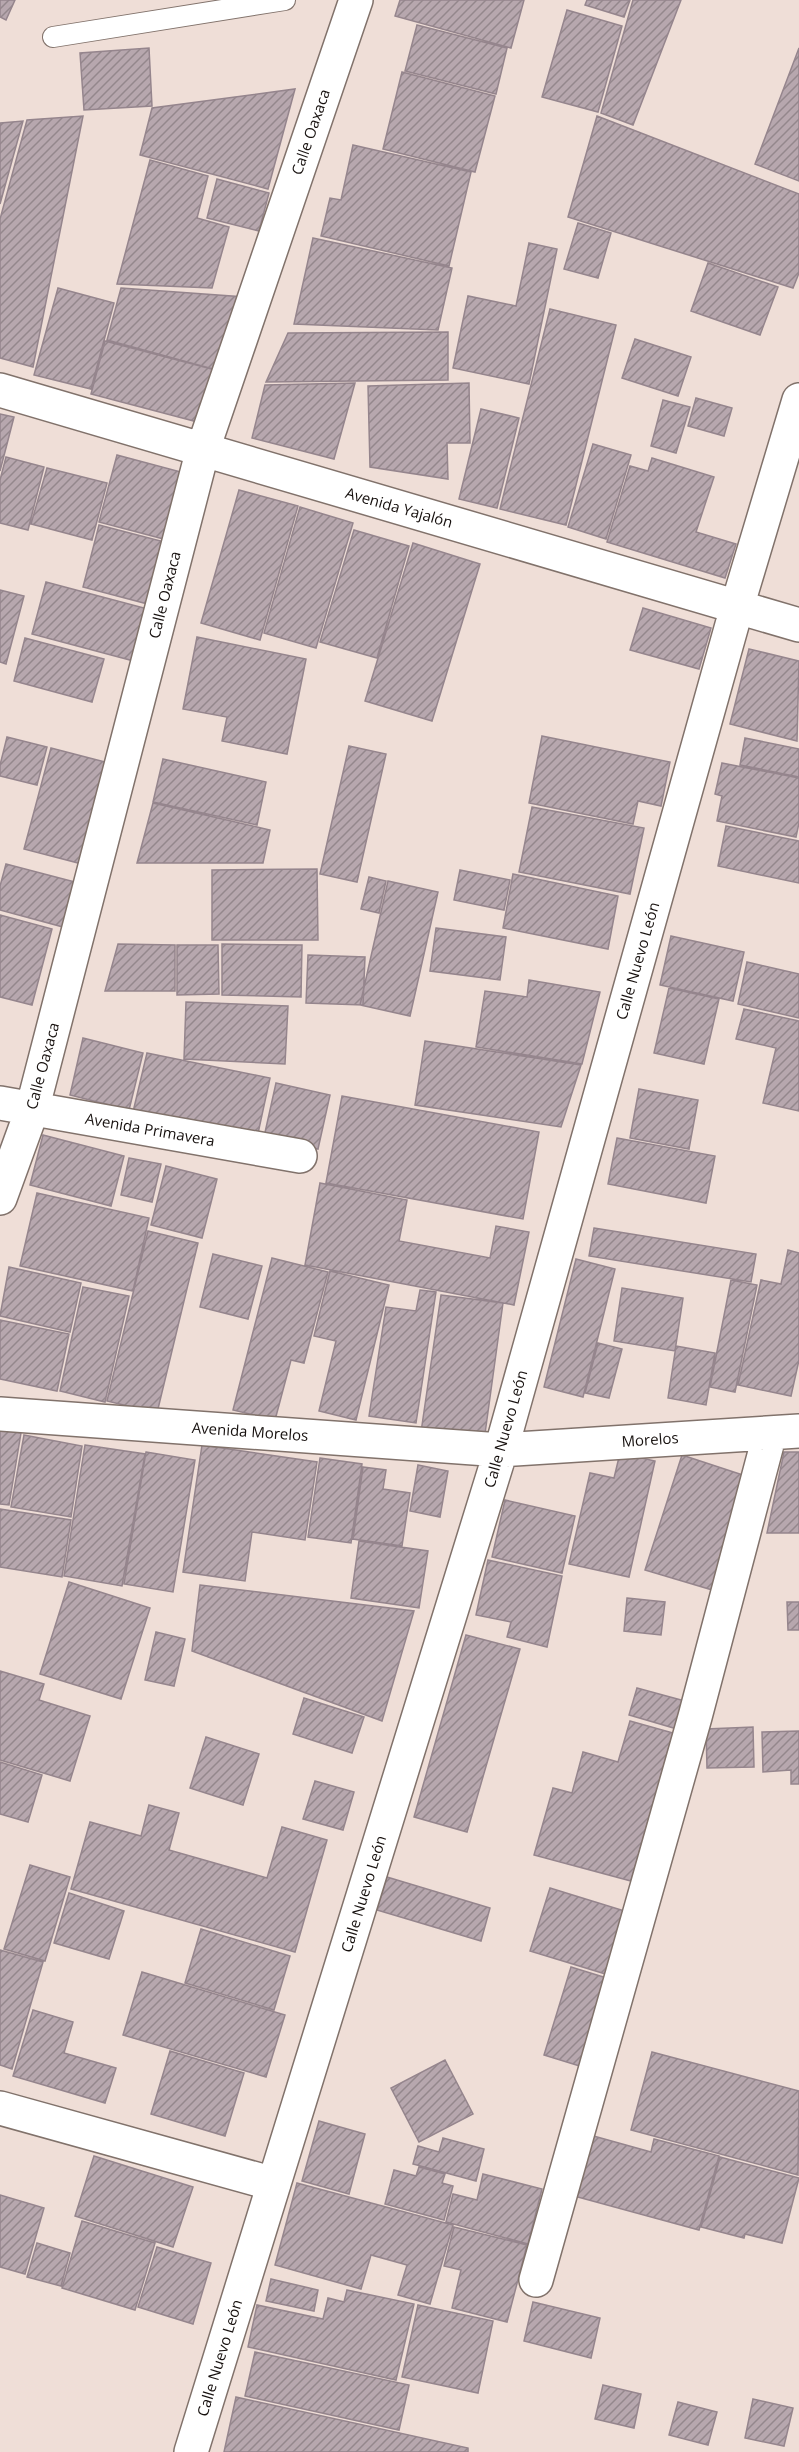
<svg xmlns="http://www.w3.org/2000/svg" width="799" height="2452" viewBox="0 0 799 2452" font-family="'Open Sans',sans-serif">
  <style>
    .building { fill: url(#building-hatch); stroke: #95858d; stroke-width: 1.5 }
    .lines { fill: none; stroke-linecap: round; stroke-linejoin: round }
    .lane-casing { stroke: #81726b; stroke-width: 22 }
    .street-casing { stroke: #81726b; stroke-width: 36 }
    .lane { stroke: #fff; stroke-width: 20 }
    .street { stroke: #fff; stroke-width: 33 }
    .labels { text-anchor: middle; stroke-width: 5; stroke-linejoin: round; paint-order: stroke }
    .street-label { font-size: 15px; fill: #16100e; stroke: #fff }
  </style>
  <defs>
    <pattern id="building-hatch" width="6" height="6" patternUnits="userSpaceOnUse" patternTransform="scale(1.5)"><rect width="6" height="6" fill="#b7a7ae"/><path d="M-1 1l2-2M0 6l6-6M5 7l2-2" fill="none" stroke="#94878c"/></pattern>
  </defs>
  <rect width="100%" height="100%" fill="#efded7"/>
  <path class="building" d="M0 0H15L6 20 0 17Z
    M400 0H524L511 48 395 16Z
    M587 0H630L624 17 585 5Z
    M633 0H681L633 125 601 113Z
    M567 10 622 26 598 112 542 97Z
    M417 25 507 48 496 94 405 71Z
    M149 48 152 106 84 110 80 53Z
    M799 48V181L755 164Z
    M402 72 495 96 475 172 383 149Z
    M295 89 268 189 140 155 152 108Z
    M83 116 33 367 0 358V219L27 120Z
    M597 116 799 194V273L793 288 568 217Z
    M23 121 0 204V123Z
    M353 145 471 172 449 266 321 236 330 198 341 200Z
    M150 160 208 176 197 218 229 227 212 288 117 284Z
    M217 179 269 193 259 231 207 218Z
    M578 223 611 233 598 278 564 269Z
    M313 238 452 268 438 330 294 324Z
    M529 243 557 249 529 384 453 368 468 296 516 306Z
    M708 263 778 287 760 335 691 311Z
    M58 288 114 303 91 389 34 375Z
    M121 288 245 297 224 372 107 340Z
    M550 309 616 325 566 525 500 509Z
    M448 332V380L266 382 288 333Z
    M635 339 691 357 678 396 622 378Z
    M105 341 223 372 209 425 91 394Z
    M355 383 334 459 252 438 265 385Z
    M469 383 470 443H447L448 479 370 467 368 386Z
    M696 398 732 408 724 436 688 426Z
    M663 400 690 407 676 453 651 446Z
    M481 409 519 418 497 508 459 499Z
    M0 414 14 417 0 471Z
    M593 444 631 455 606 539 568 527Z
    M117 455 192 475 175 542 99 522Z
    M6 457 44 467 28 530 0 523V480Z
    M652 458 714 477 696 532 736 544 725 578 607 542 630 466 648 471Z
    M47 468 107 483 92 540 31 524Z
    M239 490 298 506 260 640 201 623Z
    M300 507 353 523 316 648 264 633Z
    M99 525 176 545 159 607 83 587Z
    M354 530 409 546 377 658 320 642Z
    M413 543 480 564 432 721 365 701Z
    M46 582 159 612 145 664 32 634Z
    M0 590 24 596 6 664 0 662Z
    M643 608 711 628 699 669 630 650Z
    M197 637 306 659 287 754 222 741 227 717 183 709Z
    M25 638 104 659 92 702 14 681Z
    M749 649 799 661 797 741 730 724Z
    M542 736 670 762 661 806 638 801 633 824 529 803Z
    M7 737 47 747 37 785 0 776V765Z
    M745 738 799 749V777L740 765Z
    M349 746 386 754 357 882 320 874Z
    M51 748 109 763 82 864 24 849Z
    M163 759 266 782 257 825 153 802Z
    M722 763 799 778V823L796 837 717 821 722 796 715 794Z
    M153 803 270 830 263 863H137Z
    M532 807 644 828 630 894 519 872Z
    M726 826 799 841V883L718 866Z
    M6 864 75 882 63 927 0 910V886Z
    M317 869 318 940H212V870Z
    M460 870 510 880 504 910 454 900Z
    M513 874 618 896 608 949 503 928Z
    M369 877 386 881 379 913 361 909Z
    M388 881 438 892 410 1016 360 1005Z
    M0 915 52 929 32 1005 0 997Z
    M436 928 506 937 500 980 430 971Z
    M671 936 744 952 733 1001 660 985Z
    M118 944 175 945V991H105Z
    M222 944 302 945 301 997 222 995Z
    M177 945H218L219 994 177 995Z
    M308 955 365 957 363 1005 306 1003Z
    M747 962 799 974V1018L738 1004Z
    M529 980 600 992 582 1064 476 1047 485 991 527 997Z
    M669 988 719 999 704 1064 654 1053Z
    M186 1002 288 1006 285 1064 184 1059Z
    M744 1009 799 1021V1111L763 1103 776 1048 736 1039Z
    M83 1038 143 1053 129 1110 70 1095Z
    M425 1041 581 1065 561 1127 415 1105Z
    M147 1053 270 1078 257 1138 133 1112Z
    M276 1083 330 1095 318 1149 264 1137Z
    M639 1089 698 1100 689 1149 630 1138Z
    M342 1096 539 1132 523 1219 326 1183Z
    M43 1135 124 1156 111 1206 30 1185Z
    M617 1138 715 1156 706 1203 608 1184Z
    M129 1158 161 1164 152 1202 121 1195Z
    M166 1166 217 1179 202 1238 151 1225Z
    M320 1183 407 1200 399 1241 490 1258 496 1226 529 1232 514 1305 305 1265Z
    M37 1193 149 1218 133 1291 20 1266Z
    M594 1228 756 1254 751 1282 589 1256Z
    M148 1231 198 1243 157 1413 107 1401Z
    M788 1250 799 1253V1360L791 1396 738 1385 761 1280 781 1284Z
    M213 1254 262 1266 248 1319 200 1307Z
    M272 1258 328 1272 304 1363 291 1360 275 1420 233 1410Z
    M576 1259 615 1269 583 1397 544 1387Z
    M9 1267 81 1283 70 1332 0 1316Z
    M330 1271 389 1285 356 1420 319 1411 336 1341 314 1336Z
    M731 1280 757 1285 735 1392 710 1387Z
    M83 1287 129 1296 105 1402 60 1391Z
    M622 1288 683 1298 675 1351 614 1341Z
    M420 1290 436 1292 416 1423 369 1416 386 1307 416 1311Z
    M441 1295 503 1303 484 1441 421 1432Z
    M0 1320 69 1334 57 1391 0 1379Z
    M598 1343 622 1349 609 1398 585 1393Z
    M676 1346 715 1353 706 1405 668 1398Z
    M0 1430 21 1433 9 1505 0 1504Z
    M24 1435 82 1446 71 1517 11 1507Z
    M85 1445 145 1454 122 1586 64 1576Z
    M202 1445 317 1462 305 1540 252 1532 245 1581 183 1572Z
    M146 1452 195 1460 173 1592 124 1584Z
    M784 1452H799V1533H767Z
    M620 1453 655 1461 629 1577 569 1564 590 1473 614 1478Z
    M682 1455 755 1479 719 1592 645 1570Z
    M320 1458 362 1464 351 1543 308 1537Z
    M418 1465 448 1471 440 1517 410 1511Z
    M363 1467 386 1470 383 1489 410 1493 402 1546 353 1539Z
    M505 1500 575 1516 562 1573 492 1557Z
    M0 1509 71 1520 62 1577 0 1567Z
    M359 1541 428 1551 419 1608 351 1598Z
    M488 1560 562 1576 547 1647 507 1637 511 1622 476 1615Z
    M69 1582 150 1608 121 1699 40 1674Z
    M200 1585 414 1611 382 1721 192 1651Z
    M627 1598 665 1602 661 1635 624 1631Z
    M787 1602H799V1630H788Z
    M156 1632 185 1639 174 1686 145 1680Z
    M466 1635 520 1649 467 1832 414 1817Z
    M0 1671 44 1684 39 1700 90 1716 70 1781 0 1760Z
    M637 1688 685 1701 677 1729 629 1715Z
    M304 1698 364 1717 352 1753 293 1734Z
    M630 1721 673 1733 631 1881 534 1855 553 1788 572 1793 583 1752 618 1762Z
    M753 1727 754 1767 707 1768 706 1729Z
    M799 1731V1784H791V1770L763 1772 762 1732Z
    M206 1737 259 1754 243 1805 190 1788Z
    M0 1762 42 1775 28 1822 0 1814Z
    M315 1781 354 1792 343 1830 303 1819Z
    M149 1805 179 1813 169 1850 267 1878 282 1827 327 1840 295 1952 71 1889 90 1822 141 1836Z
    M30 1865 70 1877 45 1961 4 1949Z
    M387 1877 490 1908 481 1941 377 1910Z
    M550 1888 631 1913 612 1976 530 1951Z
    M69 1893 124 1911 109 1959 54 1943Z
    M201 1929 290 1956 274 2010 185 1983Z
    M0 1950 43 1962 12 2069 0 2065Z
    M571 1967 610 1979 583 2067 544 2055Z
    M142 1972 285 2015 266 2077 123 2035Z
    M33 2010 73 2022 64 2053 116 2068 105 2103 13 2076Z
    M170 2051 244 2073 225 2136 151 2114Z
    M652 2052 799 2091 798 2175 631 2130Z
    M445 2060 473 2114 419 2142 391 2088Z
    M319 2121 365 2134 349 2194 302 2181Z
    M590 2135 651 2152 654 2139 719 2156 699 2230 574 2196Z
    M443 2138 484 2149 476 2181 413 2164 418 2146 439 2152Z
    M94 2156 193 2187 173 2247 75 2216Z
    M720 2157 799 2178 782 2243 745 2234 744 2238 701 2227Z
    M419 2167 445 2174 442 2183 453 2186 444 2220 385 2204 394 2170 416 2176Z
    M483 2174 542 2189 528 2244 446 2222 453 2194 477 2200Z
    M297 2183 453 2225 430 2304 398 2295 407 2265 371 2255 361 2289 275 2265Z
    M0 2195 44 2208 25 2274 0 2267Z
    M82 2221 155 2243 135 2310 62 2288Z
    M454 2227 527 2245 507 2322 452 2308 461 2270 444 2266Z
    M37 2243 70 2253 61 2286 27 2277Z
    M157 2247 211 2263 193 2324 138 2307Z
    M271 2279 318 2290 314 2311 266 2301Z
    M347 2290 414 2304 396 2380 248 2347 257 2305 323 2319 328 2298 344 2302Z
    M533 2302 600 2318 591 2358 524 2341Z
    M418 2305 493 2321 478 2393 402 2377Z
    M255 2352 409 2385 399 2430 245 2396Z
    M603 2385 641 2394 634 2428 595 2419Z
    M236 2397 468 2448V2452H224Z
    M753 2399 793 2408 784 2446 745 2438Z
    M678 2402 717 2412 708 2445 669 2435Z"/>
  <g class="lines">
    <g class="lane-casing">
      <path id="lane" d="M53 37 285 0"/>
    </g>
    <g class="street-casing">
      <path id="street" d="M0 390 799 625
        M0 1103 300 1156
        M0 1198 32 1110 203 449 356 0
        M0 1414 501 1450 799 1431
        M0 2108 274 2184
        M536 2280 695 1717 770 1433
        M191 2452 501 1450 737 607 799 400"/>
    </g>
    <use href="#lane" class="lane"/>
    <use href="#street" class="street"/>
  </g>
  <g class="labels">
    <g class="street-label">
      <text transform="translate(311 132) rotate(-71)" y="5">Calle Oaxaca</text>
      <text transform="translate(399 508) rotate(16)" y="5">Avenida Yajalón</text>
      <text transform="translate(165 595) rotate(-76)" y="5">Calle Oaxaca</text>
      <text transform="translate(638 961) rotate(-74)" y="5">Calle Nuevo León</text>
      <text transform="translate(43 1066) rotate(-75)" y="5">Calle Oaxaca</text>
      <text transform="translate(150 1130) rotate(10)" y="5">Avenida Primavera</text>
      <text transform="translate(506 1429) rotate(-74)" y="5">Calle Nuevo León</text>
      <text transform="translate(250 1432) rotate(4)" y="5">Avenida Morelos</text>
      <text transform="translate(650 1440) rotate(-4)" y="5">Morelos</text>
      <text transform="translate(364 1894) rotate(-73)" y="5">Calle Nuevo León</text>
      <text transform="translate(220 2358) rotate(-73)" y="5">Calle Nuevo León</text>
    </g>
  </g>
</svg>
